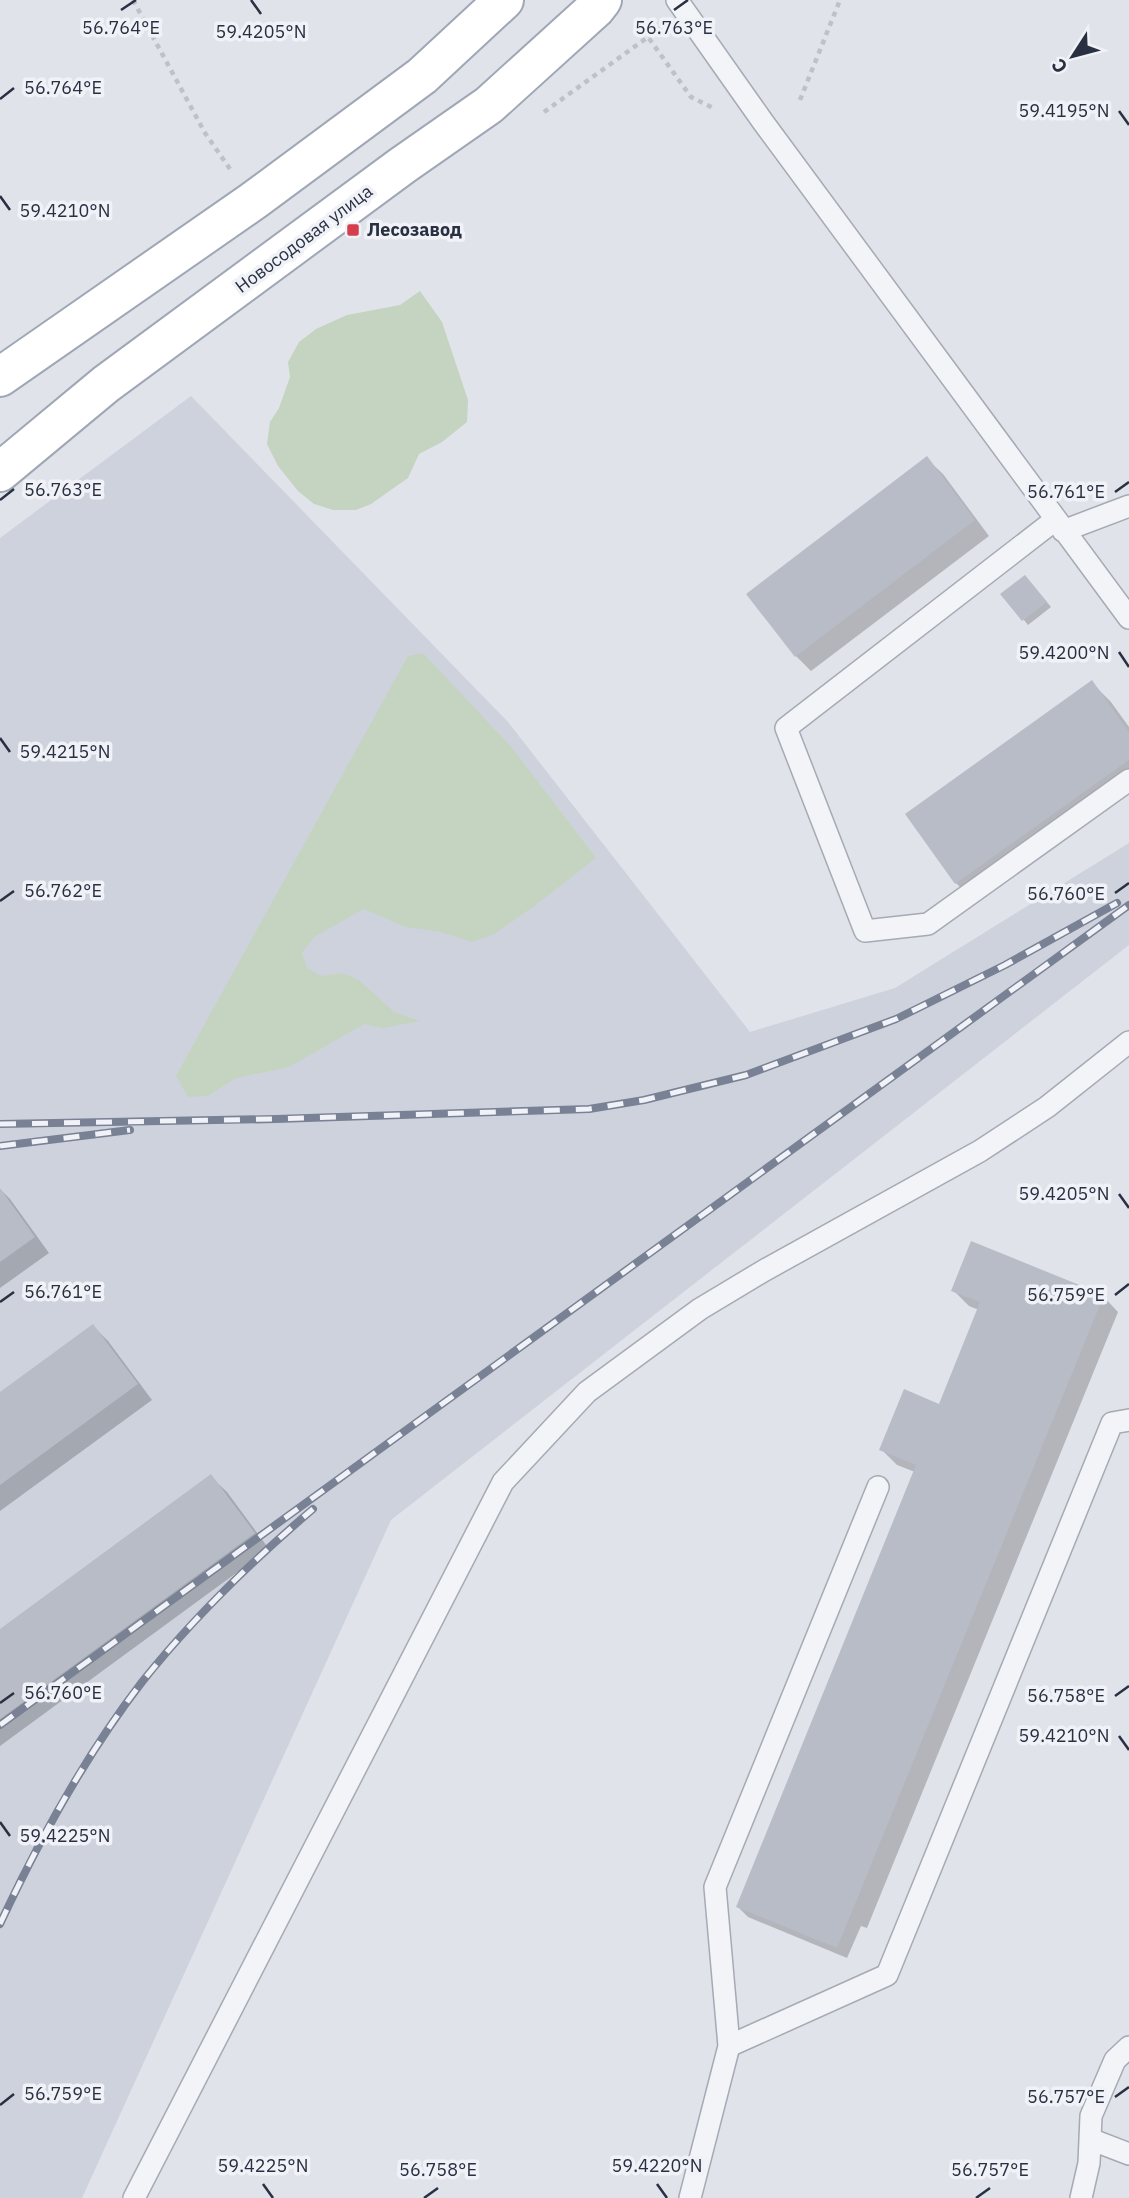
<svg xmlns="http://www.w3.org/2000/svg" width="1129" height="2198" viewBox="0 0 1129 2198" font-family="'IBM Plex Sans',sans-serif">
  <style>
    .built { fill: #ced2dc }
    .green { fill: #c4d4c1 }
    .shadow { fill: #0003 }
    .building { fill: #b7bcc7 }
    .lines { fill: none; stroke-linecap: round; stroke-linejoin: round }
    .service-casing { stroke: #a5aab4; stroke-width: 24 }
    .primary-casing { stroke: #9fa7b6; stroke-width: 42 }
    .path { stroke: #bec1c9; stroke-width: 4.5; stroke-dasharray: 5 5; stroke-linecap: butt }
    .service { stroke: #f3f4f8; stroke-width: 21 }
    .primary { stroke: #fff; stroke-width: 38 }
    .rail-casing { stroke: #798194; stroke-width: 8 }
    .rail { stroke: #f0f2f7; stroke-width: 5; stroke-dasharray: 16; stroke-linecap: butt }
    .ticks { fill: none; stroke: #283042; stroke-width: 2.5 }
    .poi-dot { fill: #d53f4c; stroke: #f0f2f7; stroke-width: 2.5 }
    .labels { text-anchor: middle; stroke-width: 7; stroke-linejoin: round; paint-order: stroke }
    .poi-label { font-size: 18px; font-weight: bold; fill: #283042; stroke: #f0f2f7; text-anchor: start }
    .street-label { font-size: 18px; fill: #283042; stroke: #f0f2f7 }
    .ticks-label { font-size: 18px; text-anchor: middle; fill: #283042; stroke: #f0f2f7; stroke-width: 7; stroke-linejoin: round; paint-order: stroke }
  </style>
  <rect width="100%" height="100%" fill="#e0e3ea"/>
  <path class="built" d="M191 396 508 722 750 1032 895 988 1129 843V945L391 1520 82 2198H0V538Z"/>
  <path class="green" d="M420 291 442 322 468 400 467 422 442 442 419 454 408 478 371 504 356 510H333L314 504 298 491 278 466 267 444 270 422 279 408 290 377 288 362 299 342 316 329 347 315 400 305Z
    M423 653 513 749 596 858 533 907 494 934 472 942 437 931 405 927 364 909 314 937 302 953 307 968 322 976 342 973 359 980 394 1012 420 1021 383 1028 364 1024 289 1067 236 1078 208 1096 188 1097 176 1076 408 656Z"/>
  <path class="shadow" d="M927 459 943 474 989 536 811 671 796 656Z
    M1030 582 1051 607 1028 625 1003 594Z
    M1092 683 1111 702 1129 727V793L976 903 956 883 907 815Z
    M0 1189 10 1199 49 1253 0 1288Z
    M953 1290 1103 1296 1118 1312 867 1928 861 1926 847 1958 748 1917 738 1907 915 1472 897 1465 881 1449 940 1406 979 1310 969 1306Z
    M93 1326 108 1341 152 1400 0 1511V1394Z
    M211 1477 227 1492 269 1549 0 1746V1631Z"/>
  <path class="building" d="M927 456 975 520 795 657 746 594Z
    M1025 575 1047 602 1022 621 1000 594Z
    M1092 680 1129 732V760L955 884 905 814Z
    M0 1188 35 1237 0 1262Z
    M971 1241 1104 1295 837 1948 736 1907 916 1465 879 1450 904 1389 939 1404 980 1302 951 1291Z
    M93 1324 138 1384 0 1485V1392Z
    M211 1474 255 1533 0 1719V1629Z"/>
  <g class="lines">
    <g class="service-casing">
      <path id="service" d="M677 0 763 122 1129 618
        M1055 520 786 728 865 931 928 924 1129 780
        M1063 531 1129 506
        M729 2046 715 1887 878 1487
        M1090 2139 1129 2154
        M134 2198 503 1482 587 1392 700 1309 765 1270 980 1151 1047 1107 1129 1042
        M690 2198 729 2046 887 1975 1112 1423 1129 1420
        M1081 2198 1089 2163 1091 2116 1115 2060 1129 2047"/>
    </g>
    <g class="primary-casing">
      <path id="primary" d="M0 377 253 201 422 76 504 0
        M0 472 106 384 403 165 489 105 595 9 602 0"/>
    </g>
    <path class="path" d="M133 0 205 133 230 169
      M648 37 661 27
      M800 100 840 0
      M544 112 648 37 691 97 715 109"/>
    <use href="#service" class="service"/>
    <use href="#primary" class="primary"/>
    <g class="rail-casing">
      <path id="rail" d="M0 1124 276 1119 589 1109 644 1100 746 1075 896 1019 1005 965 1117 903
        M0 1146 130 1130
        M0 1725 1129 905
        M0 1924C39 1840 85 1756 142 1682 192 1619 252 1561 313 1509"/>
    </g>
    <use href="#rail" class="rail"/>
  </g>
  <path class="ticks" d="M251 0 261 14M121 10 136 0M674 10 688 0M0 99 14 88M1119 111 1129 125M0 196 10 210M1115 492 1129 482M0 500 14 489M1119 652 1129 667M0 738 10 752M1115 893 1129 883M0 901 14 891M1119 1194 1129 1208M1115 1295 1129 1284M0 1302 14 1292M1115 1696 1129 1686M0 1703 14 1693M1119 1736 1129 1750M0 1822 10 1836M1115 2097 1129 2087M0 2105 14 2094M263 2184 273 2198M657 2184 667 2198M424 2198 438 2188M976 2198 990 2188"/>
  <rect class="poi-dot" x="346" y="223" width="14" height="14" rx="3.5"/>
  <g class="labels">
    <g class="poi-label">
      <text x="367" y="236">Лесозавод</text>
    </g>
    <g class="street-label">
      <text transform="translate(304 239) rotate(-37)" y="6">Новосодовая улица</text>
    </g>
  </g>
  <g class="ticks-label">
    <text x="121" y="34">56.764°E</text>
    <text x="674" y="34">56.763°E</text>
    <text x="261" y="38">59.4205°N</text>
    <text x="63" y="94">56.764°E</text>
    <text x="1064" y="117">59.4195°N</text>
    <text x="65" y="217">59.4210°N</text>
    <text x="63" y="496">56.763°E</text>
    <text x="1066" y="498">56.761°E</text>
    <text x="1064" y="659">59.4200°N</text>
    <text x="65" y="758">59.4215°N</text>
    <text x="63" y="897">56.762°E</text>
    <text x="1066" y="900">56.760°E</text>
    <text x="1064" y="1200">59.4205°N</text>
    <text x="63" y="1298">56.761°E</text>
    <text x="1066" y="1301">56.759°E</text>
    <text x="63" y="1699">56.760°E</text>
    <text x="1066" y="1702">56.758°E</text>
    <text x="1064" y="1742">59.4210°N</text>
    <text x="65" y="1842">59.4225°N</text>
    <text x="63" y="2100">56.759°E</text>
    <text x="1066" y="2103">56.757°E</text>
    <text x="263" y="2172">59.4225°N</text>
    <text x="657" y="2172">59.4220°N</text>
    <text x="438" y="2176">56.758°E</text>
    <text x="990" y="2176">56.757°E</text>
  </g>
  <g transform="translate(1073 56) rotate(234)" stroke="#f0f2f7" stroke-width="5" paint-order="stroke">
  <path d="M0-5L12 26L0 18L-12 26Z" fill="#283042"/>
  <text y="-10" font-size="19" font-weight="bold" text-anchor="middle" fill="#283042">С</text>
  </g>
</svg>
